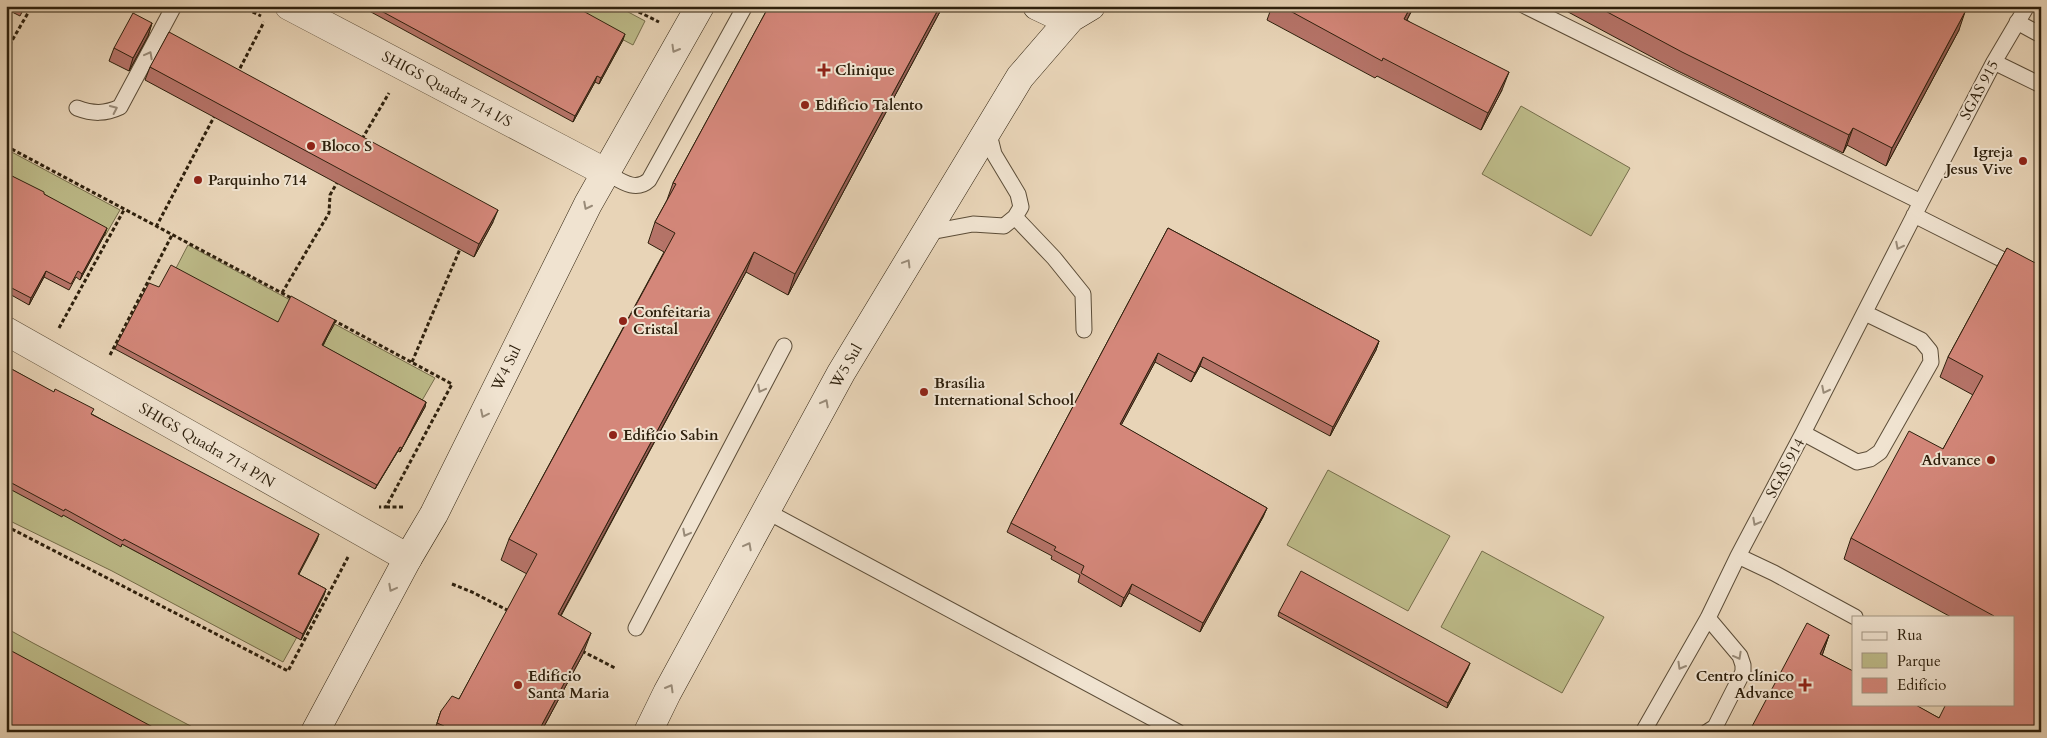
<svg xmlns="http://www.w3.org/2000/svg" width="2047" height="738" viewBox="0 0 2047 738" font-family="Cardo,serif">
  <style>
    .green { fill: #bdbb89; stroke: #766e4b }
    .lines { fill: none; stroke-linecap: round; stroke-linejoin: round }
    .lane-casing { stroke: #5c4d38; stroke-width: 17 }
    .street-casing { stroke: #5c4d38; stroke-width: 29 }
    .secondary-casing { stroke: #2e200d; stroke-width: 29 }
    .path { stroke: #2e200d; stroke-width: 3; stroke-dasharray: 4 2.5; stroke-linecap: butt }
    .lane { stroke: #f0e3d0; stroke-width: 15 }
    .street { stroke: #f0e3d0; stroke-width: 28 }
    .secondary { stroke: #f0e3d0; stroke-width: 28 }
    .wall { fill: #b67469; stroke: #2e200d }
    .shaded-wall { fill: #945e55; stroke: #2e200d }
    .building { fill: #d4877a; stroke: #2e200d }
    .oneway { stroke: #998b78 }
    .poi-dot { fill: #8f2418; stroke: #f0e3d0; stroke-width: 2 }
    .labels { text-anchor: middle; stroke-width: 4; stroke-linejoin: round; paint-order: stroke }
    .poi-label { font-size: 15px; font-weight: bold; fill: #2e200d; stroke: #f0e3d0; text-anchor: start }
    .street-label { font-size: 15px; fill: #2e200d; stroke: #f0e3d0 }
  </style>
  <rect width="100%" height="100%" fill="#e8d4b7"/>
  <filter id="stains"><feTurbulence type="fractalNoise" baseFrequency=".004" numOctaves="4"/><feColorMatrix values="0 0 0 0 .2 0 0 0 0 .09 0 0 0 0 .02 0 0 0 .5 -.17"/></filter>
  <radialGradient id="worn" r=".72"><stop offset=".6" stop-color="#630" stop-opacity="0"/><stop offset="1" stop-color="#630" stop-opacity=".3"/></radialGradient>
  <path class="green" d="M559 6H617L645 21 633 45Z
    M1521 106 1630 168 1591 236 1482 174Z
    M6 149 120 210 105 236 6 182Z
    M188 245 435 378 420 404 174 272Z
    M1328 470 1450 536 1408 611 1287 545Z
    M6 484 67 515 297 637 283 662 112 571 6 519Z
    M1482 551 1604 617 1562 693 1441 627Z
    M6 628 33 643 202 732H149L6 657Z"/>
  <g class="lines">
    <g class="lane-casing">
      <path id="lane" d="M1525 6 1921 202
        M2017 22 2041 35
        M1994 62 2041 85
        M77 108C93 114 105 114 120 107L174 6
        M605 172C620 180 635 193 649 180L745 6
        M1914 215 2041 279
        M1015 217 1054 258 1083 294 1084 330
        M925 233 973 224 1004 226 1015 217 1021 207 1018 194 994 154 988 130
        M1803 433 1857 462 1870 459 1880 452 1931 362 1930 351 1921 340 1865 313
        M766 511 1178 732
        M1738 556 1774 573 1855 617
        M636 628 784 346
        M1643 732 1708 618 1738 556 1803 433 1921 202 1994 62 2027 6
        M1707 732 1715 727 1743 672V665L1740 656 1708 618"/>
    </g>
    <g class="street-casing">
      <path id="street" d="M289 6 605 172
        M6 331 408 558"/>
    </g>
    <g class="secondary-casing">
      <path id="secondary" d="M1037 6 1056 15 1071 18 1091 6
        M315 732 408 558 434 514 588 204 700 6
        M648 732 667 693 841 373 1020 77 1071 18"/>
    </g>
    <path class="path" d="M241 6 261 16
      M627 6 659 22
      M6 51 32 6
      M237 74 264 22
      M362 139 389 93
      M6 146 295 300
      M156 227 215 115
      M282 293 329 213 330 195 338 181
      M333 320 452 384 386 507H379
      M59 328 124 210
      M110 355 172 235
      M412 362 460 249
      M386 507H403
      M6 526 288 671 348 557
      M452 584 472 592 511 612
      M582 651 615 668"/>
    <use href="#lane" class="lane"/>
    <use href="#street" class="street"/>
    <use href="#secondary" class="secondary"/>
  </g>
  <path class="wall" d="M6 6H25L20 16 6 9Z
    M360 6H574L623 40 599 84 595 82 573 122Z
    M769 6H943L788 295 746 272 561 616 583 654 541 732H434L441 711 459 699 527 574 501 560 509 539 664 252 648 243 655 222 667 200 673 183Z
    M1272 6H1414L1407 20 1502 90 1481 130 1377 76 1375 78 1267 20Z
    M1557 6H1953L1959 30 1886 166 1847 145 1843 153 1676 70Z
    M152 23 148 36 129 71 109 61 114 48Z
    M150 67 493 222 474 257 145 80Z
    M6 173 44 194 105 234 80 280 76 277 69 290 44 277 29 305 6 292Z
    M1168 228 1379 341 1376 350 1330 436 1200 366 1191 382 1155 362 1121 425 1267 508 1263 517 1200 632 1129 593 1121 607 1078 582 1080 575 1051 559 1052 556 1007 532 1011 523Z
    M2007 248 2041 732H1749L1829 635 1822 655 1939 718 2013 617H1951L1844 559 1851 538 1943 449 1973 395 1940 377 1948 357Z
    M159 287 278 322 335 320 323 346 426 402 425 407 400 452 398 451 375 489 115 349 117 344Z
    M6 366 317 540 298 574 326 589 324 595 301 640 122 544 121 547 63 515 62 517 6 487Z
    M1279 612 1468 668 1447 708 1278 616Z"/>
  <path class="shaded-wall" d="M940 6H943L788 295 795 274Z
    M1411 6H1414L1398 37 1404 19Z
    M1965 12 1959 30 1886 166 1892 148Z
    M152 23 148 36 129 71 133 58Z
    M625 34 623 40 599 84 601 78Z
    M1509 72 1502 90 1481 130 1488 113Z
    M597 76 595 82 573 122 575 116Z
    M1853 128 1847 145 1843 153 1849 135Z
    M498 210 493 222 474 257 479 244Z
    M107 228 105 234 80 280 82 274Z
    M754 252 746 272 550 635 558 614Z
    M46 271 44 277 29 305 31 298Z
    M335 320 334 325 320 350 322 345Z
    M1379 341 1376 350 1330 436 1333 427Z
    M1158 353 1155 362 1117 433 1120 424Z
    M1203 357 1200 366 1191 382 1195 373Z
    M426 402 425 407 400 452 402 448Z
    M400 447 398 451 375 489 377 485Z
    M1267 508 1263 517 1200 632 1203 623Z
    M319 534 317 540 296 580 298 574Z
    M1132 584 1129 593 1121 607 1124 598Z
    M326 589 324 595 301 640 303 634Z
    M591 633 583 654 541 732H538Z
    M1829 635 1822 656 1820 654Z
    M1470 663 1468 668 1447 708 1448 703Z"/>
  <path class="building" d="M17 6H23L22 9Z
    M372 6H574L625 34 601 78 597 76 575 116Z
    M769 6H940L795 274 754 252 558 614 591 633 538 732H441L444 726 437 723 441 711 452 696 459 699 537 554 509 539 675 233 655 222 676 184 673 183Z
    M1281 6H1411L1404 19 1509 72 1488 113 1383 58 1382 61Z
    M1596 6H1953L1965 12 1892 148 1853 128 1849 135 1682 52Z
    M133 13 152 23 133 58 114 48Z
    M169 32 498 210 479 244 150 67Z
    M6 173 44 192V194L107 228 82 274 78 271 71 284 46 271 31 298 6 285Z
    M1168 228 1379 341 1333 427 1203 357 1195 373 1158 353 1120 424 1267 508 1203 623 1132 584 1124 598 1081 573 1084 566 1054 550 1056 547 1011 523Z
    M2007 248 2041 266V732H1749L1807 623 1829 635 1820 654 1853 671V704H1914L1939 718 1946 704H2013V617H1994V616L1851 538 1909 431 1943 449 1983 376 1948 357Z
    M171 265 278 322 291 296 335 320 322 345 426 402 402 448 400 447 377 485 117 344 149 283 159 287Z
    M6 366 54 392 55 389 94 409 91 414 319 534 298 574 326 589 303 634 124 539 123 541 65 509 64 511 6 480Z
    M1301 571 1470 663 1448 703 1279 612Z
    M6 648 162 732H6Z"/>
  <defs><path id="oneway-chevron" d="M-2-3.5L2.5 0L-2 3.5" fill="none" stroke-width="1.6" stroke-linecap="round" stroke-linejoin="round" transform="scale(1.25)"/></defs>
  <g class="oneway">
    <use href="#oneway-chevron" transform="translate(675 49) rotate(120)"/>
    <use href="#oneway-chevron" transform="translate(149 55) rotate(-62)"/>
    <use href="#oneway-chevron" transform="translate(114 109) rotate(-25)"/>
    <use href="#oneway-chevron" transform="translate(587 206) rotate(117)"/>
    <use href="#oneway-chevron" transform="translate(1899 246) rotate(117)"/>
    <use href="#oneway-chevron" transform="translate(907 263) rotate(-59)"/>
    <use href="#oneway-chevron" transform="translate(761 389) rotate(118)"/>
    <use href="#oneway-chevron" transform="translate(1825 390) rotate(117)"/>
    <use href="#oneway-chevron" transform="translate(825 403) rotate(-62)"/>
    <use href="#oneway-chevron" transform="translate(484 414) rotate(116)"/>
    <use href="#oneway-chevron" transform="translate(1756 522) rotate(118)"/>
    <use href="#oneway-chevron" transform="translate(686 533) rotate(118)"/>
    <use href="#oneway-chevron" transform="translate(748 546) rotate(-62)"/>
    <use href="#oneway-chevron" transform="translate(392 588) rotate(118)"/>
    <use href="#oneway-chevron" transform="translate(1738 656) rotate(61)"/>
    <use href="#oneway-chevron" transform="translate(1681 666) rotate(120)"/>
    <use href="#oneway-chevron" transform="translate(670 688) rotate(-60)"/>
  </g>
  <g class="poi-dot">
    <path d="M821.5 62.5h5v5h5v5h-5v5h-5v-5h-5v-5h5z"/>
    <circle cx="805" cy="105" r="5"/>
    <circle cx="311" cy="146" r="5"/>
    <circle cx="2023" cy="161" r="5"/>
    <circle cx="198" cy="180" r="5"/>
    <circle cx="623" cy="321" r="5"/>
    <circle cx="924" cy="392" r="5"/>
    <circle cx="613" cy="435" r="5"/>
    <circle cx="1991" cy="460" r="5"/>
    <circle cx="518" cy="685" r="5"/>
    <path d="M1802.5 677.5h5v5h5v5h-5v5h-5v-5h-5v-5h5z"/>
  </g>
  <g class="labels">
    <g class="poi-label">
      <text x="835" y="75">Clinique</text>
      <text x="815" y="110">Edifício Talento</text>
      <text x="321" y="151">Bloco S</text>
      <text x="2013" y="157" text-anchor="end">Igreja<tspan x="2013" dy="17">Jesus Vive</tspan></text>
      <text x="208" y="185">Parquinho 714</text>
      <text x="633" y="317">Confeitaria<tspan x="633" dy="17">Cristal</tspan></text>
      <text x="934" y="388">Brasília<tspan x="934" dy="17">International School</tspan></text>
      <text x="623" y="440">Edifício Sabin</text>
      <text x="1981" y="465" text-anchor="end">Advance</text>
      <text x="528" y="681">Edifício<tspan x="528" dy="17">Santa Maria</tspan></text>
      <text x="1794" y="681" text-anchor="end">Centro clínico<tspan x="1794" dy="17">Advance</tspan></text>
    </g>
    <g class="street-label">
      <text transform="translate(447 89) rotate(28)" y="5">SHIGS Quadra 714 I/S</text>
      <text transform="translate(1979 90) rotate(-62)" y="5">SGAS 915</text>
      <text transform="translate(846 366) rotate(-60)" y="5">W5 Sul</text>
      <text transform="translate(506 368) rotate(-64)" y="5">W4 Sul</text>
      <text transform="translate(207 445) rotate(30)" y="5">SHIGS Quadra 714 P/N</text>
      <text transform="translate(1785 468) rotate(-62)" y="5">SGAS 914</text>
    </g>
  </g>
  <rect width="2047" height="738" fill="none" stroke="#e8d4b7" stroke-width="25"/>
  <rect x="8" y="8" width="2032" height="723" fill="none" stroke="#2e200d" stroke-width="2.5"/>
  <rect x="12" y="12" width="2022" height="713" fill="none" stroke="#2e200d"/>
  <rect x="1852" y="616" width="162" height="90" fill="#f0e3d0" stroke="#a29582"/>
  <rect x="1862" y="632" width="25" height="8" fill="#f0e3d0" stroke="#a29582"/>
  <text x="1897" y="640" font-size="15" fill="#2e200d">Rua</text>
  <rect x="1862" y="653" width="25" height="15" fill="#bdbb89" stroke="#a29582"/>
  <text x="1897" y="666" font-size="15" fill="#2e200d">Parque</text>
  <rect x="1862" y="678" width="25" height="15" fill="#d4877a" stroke="#a29582"/>
  <text x="1897" y="690" font-size="15" fill="#2e200d">Edifício</text>
  <rect width="100%" height="100%" filter="url(#stains)"/>
  <rect width="100%" height="100%" fill="url(#worn)"/>
</svg>
